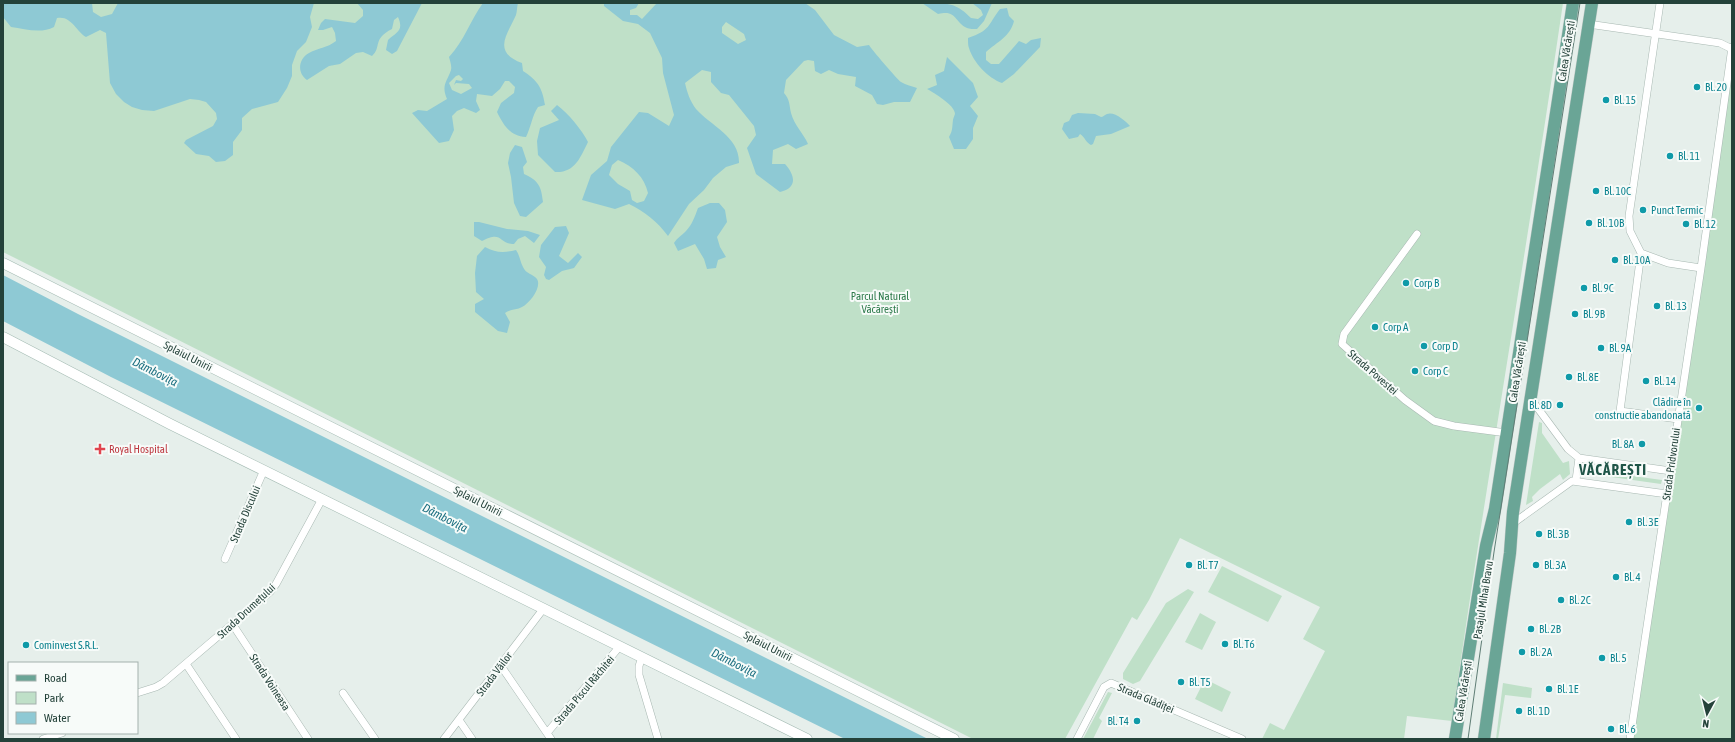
<svg xmlns="http://www.w3.org/2000/svg" width="1735" height="742" viewBox="0 0 1735 742" font-family="'Asap Condensed',sans-serif">
  <style>
    .green { fill: #bfe0c8 }
    .water { fill: #8ec9d4; fill-rule: evenodd }
    .lines { fill: none; stroke-linecap: round; stroke-linejoin: round }
    .minor-casing { stroke: #a8b8b2; stroke-width: 8 }
    .secondary-casing { stroke: #a4bbb3; stroke-width: 11 }
    .primary-casing { stroke: #c2cac8; stroke-width: 13 }
    .minor { stroke: #fff; stroke-width: 7 }
    .secondary { stroke: #fff; stroke-width: 10 }
    .primary { stroke: #6aa596; stroke-width: 12 }
    .tram { stroke: #5f7d75; stroke-width: 1 }
    .culture-dot { fill: #0f9aa8; stroke: #f7fbf9; stroke-width: 1.5 }
    .health-dot { fill: #e0444e; stroke: #f7fbf9; stroke-width: 1.5 }
    .labels { text-anchor: middle; stroke-width: 4; stroke-linejoin: round; paint-order: stroke }
    .street-label { font-size: 11px; fill: #24423a; stroke: #f7fbf9 }
    .culture-label { font-size: 11px; fill: #0d838f; stroke: #f7fbf9; text-anchor: start }
    .park-label { font-size: 11px; fill: #2d7a4b; stroke: #f7fbf9 }
    .health-label { font-size: 11px; fill: #be3a42; stroke: #f7fbf9; text-anchor: start }
    .water-label { font-size: 12px; font-style: italic; fill: #1c6f80; stroke: #f7fbf9 }
    .district-label { font-size: 15px; font-weight: bold; letter-spacing: 1px; fill: #1f5548; stroke: #f7fbf9 }
  </style>
  <rect width="100%" height="100%" fill="#e6efeb"/>
  <path class="green" d="M3 3H1563C1528 243 1486 481 1452 721L1407 716 1404 739H1262L1270 723 1284 730 1325 651 1303 639 1320 607 1180 538 1149 600 1137 620 1132 617 1065 739H973L969 737 3 252Z
    M1732 57V739H1632Z
    M1539 422 1542 423V433L1563 463 1569 461 1570 474 1563 480 1560 474 1540 489 1532 497 1533 501 1526 505Z
    M1588 470 1662 480 1661 484 1590 474 1588 473Z
    M1222 566 1282 596 1268 622 1208 592Z
    M1188 589 1194 592 1140 681 1133 684 1123 679V673L1166 603Z
    M1200 613 1216 622 1202 650 1185 642Z
    M1205 679 1231 692 1222 712 1195 699Z
    M1503 683 1532 688 1531 698 1505 695 1498 739H1496Z
    M1108 692 1112 693 1099 718 1102 721 1093 739H1083Z"/>
  <path class="water" d="M3 3H92L93 12 101 17 112 14 118 3H314L310 17 312 27 306 42 297 51 292 65V76L287 88 278 102 252 109 242 118V130L233 142V155L225 161 216 162 209 156 196 154 184 143 186 140 213 126 217 119 216 113 206 102 199 100 190 99 154 111 142 110 132 107 124 102 116 94 110 83 106 33 100 30 86 37C76 31 71 15 57 18L54 27C41 34 25 29 11 27L3 17Z
    M357 3H422L397 51 392 54 386 50 388 40C397 32 404 31 398 17L394 20 392 29C372 39 382 47 372 56L363 52 356 53 340 64 329 66 307 80C297 73 298 59 309 53 318 48 327 48 336 41L335 33 332 27 323 30H318L321 23 325 19 355 23 363 16V10Z
    M483 3H518C517 6 517 12 516 15 507 35 492 52 522 63L523 71C538 81 542 87 545 105L538 107C532 116 531 127 526 137 510 136 504 126 497 112L501 103 514 93 515 87 509 81H505L500 89 492 96 477 94 476 101 480 110 476 113 464 108 457 111 452 116 454 130 449 141 439 143 412 113 418 110 427 111 447 99C441 85 447 82 451 70 452 66 450 61 449 57 464 41 470 21 483 3ZM459 75 463 79 461 81 456 80 454 85 456 83 469 84 472 88 461 94 452 90 449 83 456 76Z
    M604 3H639L636 8 630 10V15H637L642 19 657 3H805L815 10 834 35 857 47 869 45C872 50 897 79 901 82 906 85 912 86 917 88L910 102H894L883 105 877 104 872 95 855 86 856 77 838 74 829 70 821 74 815 71 814 61 808 60 804 61 786 80 784 93C790 100 789 104 791 113 794 125 804 134 808 144L796 149 788 144 773 150 772 164H785C795 175 798 188 780 192L756 174 747 148 756 135 754 126 729 95 721 93 711 82V72L702 70 685 83C687 92 690 101 696 109 711 126 740 137 739 163L726 167 713 178 704 190 689 204 668 236C657 221 645 212 629 204L615 209 582 200 591 175 607 161 611 147 639 112 648 113 669 126 674 115 663 73 662 58 650 33 638 24 623 21 604 6ZM726 22 744 34 746 40 738 44 722 33V27ZM618 160C634 167 644 177 648 193L644 201 637 203 632 200 630 191 618 184 609 175 612 165Z
    M922 3C944 3 955 1 971 18L978 19 983 15 981 10 972 3H992L984 21 977 29C974 29 969 29 967 28 954 22 957 9 938 14Z
    M1007 8 1009 16 1014 21C1010 37 997 42 986 52V60L991 64H999L1019 41 1026 44 1031 40 1041 38 1040 47 1014 74 1002 83C988 78 973 62 969 48 968 46 968 41 968 38 991 30 987 26 1000 9Z
    M947 57 973 83 978 97 970 106 978 116 973 128V139L966 149H954L949 137C953 130 952 127 953 120 953 119 955 114 955 114 955 105 934 93 927 89L937 85 935 75 944 71Z
    M557 105C568 113 582 130 588 142 580 158 575 173 555 172L538 155 537 141 540 128 559 120 551 111Z
    M1078 113 1095 114 1101 117C1103 117 1104 115 1107 114 1114 111 1126 121 1130 126L1111 134 1096 136 1093 144 1091 145C1086 143 1085 137 1080 134L1078 137 1069 139 1062 129 1064 123 1069 121 1072 115Z
    M515 145 522 147 527 162 523 167 524 174C539 181 541 186 543 202L526 217 520 216 514 203 511 177 508 163 510 153Z
    M710 203H719L725 210 727 222 717 237 720 247 726 257 718 260 716 268 707 269 704 259 695 244 678 251 674 243C678 237 681 236 686 231 692 225 695 216 698 208Z
    M474 222H479L507 229 528 231 540 235 534 243 525 236 518 239 514 244C498 244 503 230 482 241L474 236Z
    M566 226 569 233 559 256 568 263 578 253 582 257 574 268 562 271 549 280 546 279 544 275 546 267 539 257 541 245 555 227Z
    M485 247C496 253 504 253 516 250 520 256 520 261 523 267 526 274 533 274 537 279 542 287 530 303 522 307 517 310 510 309 505 313L510 322 507 333 498 331 475 312V304L484 299 476 292 475 273 477 256Z
    M3 275 78 314 928 739H845L111 377 3 321Z"/>
  <g class="lines">
    <g class="minor-casing">
      <path id="minor" d="M1660 3 1629 216 1630 231 1641 253 1620 411 1678 419
        M1588 24 1720 43 1732 49
        M1417 234 1344 334 1342 344 1405 400 1434 421 1454 426 1507 433
        M1641 253 1668 263 1701 268
        M1531 399 1568 449 1579 458 1671 471
        M1576 480 1579 458
        M1512 524 1572 481 1667 494
        M225 559 264 470
        M233 625 308 739
        M642 657 639 666V675L658 739
        M186 664 236 739
        M501 666 551 739
        M137 693 156 687 163 683 270 592 276 584 322 499
        M343 693 375 739
        M459 720 472 739
        M547 733 620 646
        M43 739 62 733
        M444 739 544 608
        M1077 739 1104 687 1111 683 1242 739
        M1630 739 1701 268 1732 47"/>
    </g>
    <g class="secondary-casing">
      <path id="secondary" d="M3 263 954 739
        M3 337 170 424 807 739"/>
    </g>
    <g class="primary-casing">
      <path id="primary" d="M1455 739 1486 546 1495 509 1573 3
        M1484 739 1510 553 1513 512 1592 3"/>
    </g>
    <use href="#minor" class="minor"/>
    <use href="#secondary" class="secondary"/>
    <use href="#primary" class="primary"/>
    <path class="tram" d="M1468 739 1494 552 1580 3"/>
  </g>
  <g class="culture-dot">
    <circle cx="1697" cy="87" r="4"/>
    <circle cx="1606" cy="100" r="4"/>
    <circle cx="1670" cy="156" r="4"/>
    <circle cx="1596" cy="191" r="4"/>
    <circle cx="1643" cy="210" r="4"/>
    <circle cx="1589" cy="223" r="4"/>
    <circle cx="1686" cy="224" r="4"/>
    <circle cx="1615" cy="260" r="4"/>
    <circle cx="1406" cy="283" r="4"/>
    <circle cx="1584" cy="288" r="4"/>
    <circle cx="1657" cy="306" r="4"/>
    <circle cx="1575" cy="314" r="4"/>
    <circle cx="1375" cy="327" r="4"/>
    <circle cx="1424" cy="346" r="4"/>
    <circle cx="1601" cy="348" r="4"/>
    <circle cx="1415" cy="371" r="4"/>
    <circle cx="1569" cy="377" r="4"/>
    <circle cx="1646" cy="381" r="4"/>
    <circle cx="1560" cy="405" r="4"/>
    <circle cx="1699" cy="408" r="4"/>
    <circle cx="1642" cy="444" r="4"/>
    <circle cx="1629" cy="522" r="4"/>
    <circle cx="1539" cy="534" r="4"/>
    <circle cx="1189" cy="565" r="4"/>
    <circle cx="1536" cy="565" r="4"/>
    <circle cx="1616" cy="577" r="4"/>
    <circle cx="1561" cy="600" r="4"/>
    <circle cx="1531" cy="629" r="4"/>
    <circle cx="1225" cy="644" r="4"/>
    <circle cx="26" cy="645" r="4"/>
    <circle cx="1522" cy="652" r="4"/>
    <circle cx="1602" cy="658" r="4"/>
    <circle cx="1181" cy="682" r="4"/>
    <circle cx="1549" cy="689" r="4"/>
    <circle cx="1519" cy="711" r="4"/>
    <circle cx="1137" cy="721" r="4"/>
    <circle cx="1611" cy="729" r="4"/>
  </g>
  <path class="health-dot" d="M98 443h4v4h4v4h-4v4h-4v-4h-4v-4h4z"/>
  <g class="labels">
    <g class="street-label">
      <text transform="translate(1566 51) rotate(-81)" y="4">Calea Văcărești</text>
      <text transform="translate(188 356) rotate(27)" y="4">Splaiul Unirii</text>
      <text transform="translate(1373 372) rotate(41)" y="4">Strada Povestei</text>
      <text transform="translate(1517 372) rotate(-81)" y="4">Calea Văcărești</text>
      <text transform="translate(1671 464) rotate(-82)" y="4">Strada Pridvorului</text>
      <text transform="translate(478 501) rotate(27)" y="4">Splaiul Unirii</text>
      <text transform="translate(245 514) rotate(-67)" y="4">Strada Discului</text>
      <text transform="translate(1483 600) rotate(-81)" y="4">Pasajul Mihai Bravu</text>
      <text transform="translate(246 611) rotate(-43)" y="4">Strada Drumețului</text>
      <text transform="translate(768 646) rotate(27)" y="4">Splaiul Unirii</text>
      <text transform="translate(494 674) rotate(-53)" y="4">Strada Văilor</text>
      <text transform="translate(270 682) rotate(57)" y="4">Strada Voineasa</text>
      <text transform="translate(584 690) rotate(-50)" y="4">Strada Piscul Răchitei</text>
      <text transform="translate(1463 691) rotate(-81)" y="4">Calea Văcărești</text>
      <text transform="translate(1146 698) rotate(23)" y="4">Strada Glădiței</text>
    </g>
    <g class="culture-label">
      <text x="1705" y="91">Bl. 20</text>
      <text x="1614" y="104">Bl. 15</text>
      <text x="1678" y="160">Bl. 11</text>
      <text x="1604" y="195">Bl. 10C</text>
      <text x="1651" y="214">Punct Termic</text>
      <text x="1597" y="227">Bl. 10B</text>
      <text x="1694" y="228">Bl. 12</text>
      <text x="1623" y="264">Bl. 10A</text>
      <text x="1414" y="287">Corp B</text>
      <text x="1592" y="292">Bl. 9C</text>
      <text x="1665" y="310">Bl. 13</text>
      <text x="1583" y="318">Bl. 9B</text>
      <text x="1383" y="331">Corp A</text>
      <text x="1432" y="350">Corp D</text>
      <text x="1609" y="352">Bl. 9A</text>
      <text x="1423" y="375">Corp C</text>
      <text x="1577" y="381">Bl. 8E</text>
      <text x="1654" y="385">Bl. 14</text>
      <text x="1691" y="406" text-anchor="end">Clădire în<tspan x="1691" dy="13">constructie abandonată</tspan></text>
      <text x="1552" y="409" text-anchor="end">Bl. 8D</text>
      <text x="1634" y="448" text-anchor="end">Bl. 8A</text>
      <text x="1637" y="526">Bl. 3E</text>
      <text x="1547" y="538">Bl. 3B</text>
      <text x="1197" y="569">Bl. T7</text>
      <text x="1544" y="569">Bl. 3A</text>
      <text x="1624" y="581">Bl. 4</text>
      <text x="1569" y="604">Bl. 2C</text>
      <text x="1539" y="633">Bl. 2B</text>
      <text x="1233" y="648">Bl. T6</text>
      <text x="34" y="649">Cominvest S.R.L.</text>
      <text x="1530" y="656">Bl. 2A</text>
      <text x="1610" y="662">Bl. 5</text>
      <text x="1189" y="686">Bl. T5</text>
      <text x="1557" y="693">Bl. 1E</text>
      <text x="1527" y="715">Bl. 1D</text>
      <text x="1129" y="725" text-anchor="end">Bl. T4</text>
      <text x="1619" y="733">Bl. 6</text>
    </g>
    <g class="park-label">
      <text x="880" y="300">Parcul Natural<tspan x="880" dy="13">Văcărești</tspan></text>
    </g>
    <g class="health-label">
      <text x="109" y="453">Royal Hospital</text>
    </g>
    <g class="water-label">
      <text transform="translate(155 372) rotate(27)" y="4">Dâmbovița</text>
      <text transform="translate(445 518) rotate(27)" y="4">Dâmbovița</text>
      <text transform="translate(734 663) rotate(27)" y="4">Dâmbovița</text>
    </g>
    <g class="district-label">
      <text x="1613" y="475">VĂCĂREȘTI</text>
    </g>
  </g>
  <rect width="1735" height="742" fill="none" stroke="#24423a" stroke-width="8"/>
  <rect x="8" y="662" width="130" height="72" fill="#f7fbf9" stroke="#a3b1ad"/>
  <rect x="16" y="675" width="20" height="6" fill="#6aa596" stroke="#a3b1ad"/>
  <text x="44" y="682" font-size="12" fill="#24423a">Road</text>
  <rect x="16" y="692" width="20" height="12" fill="#bfe0c8" stroke="#a3b1ad"/>
  <text x="44" y="702" font-size="12" fill="#24423a">Park</text>
  <rect x="16" y="712" width="20" height="12" fill="#8ec9d4" stroke="#a3b1ad"/>
  <text x="44" y="722" font-size="12" fill="#24423a">Water</text>
  <g transform="translate(1707 714) rotate(187)" stroke="#f7fbf9" stroke-width="3" paint-order="stroke">
  <path d="M0-3L7 15L0 10L-7 15Z" fill="#24423a"/>
  <text y="-6" font-size="11" font-weight="bold" text-anchor="middle" fill="#24423a">N</text>
  </g>
</svg>
